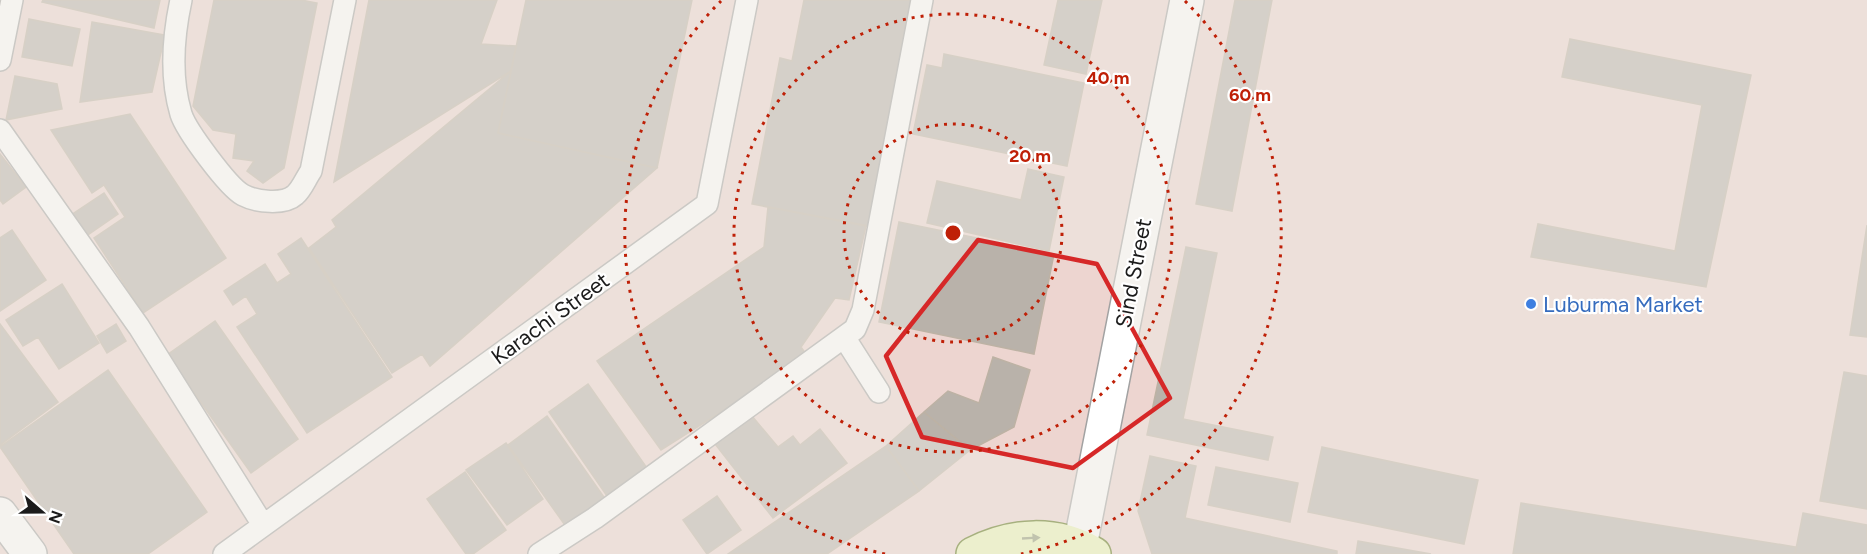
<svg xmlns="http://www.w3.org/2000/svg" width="1867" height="554" viewBox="0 0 1867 554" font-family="Figtree,sans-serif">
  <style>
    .commercial { fill: #edd5d0 }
    .building { fill: #b9b2aa; stroke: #bdb2a4; stroke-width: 1.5 }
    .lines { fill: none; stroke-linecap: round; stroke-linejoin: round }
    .lane-casing { stroke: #a2a2a2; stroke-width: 24 }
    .street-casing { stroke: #a2a2a2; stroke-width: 36 }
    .secondary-casing { stroke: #536c08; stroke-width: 36 }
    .lane { stroke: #fff; stroke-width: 21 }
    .street { stroke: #fff; stroke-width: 33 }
    .secondary { stroke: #eaf7b4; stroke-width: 33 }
    .oneway { fill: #8d946f }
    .marked { fill: none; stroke: #d62828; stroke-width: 4.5; stroke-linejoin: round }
    .ring { fill: none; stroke: #bf2007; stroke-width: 3; stroke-dasharray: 3 6 }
    .shop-dot { fill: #3f7fe0; stroke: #fff; stroke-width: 2 }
    .labels { text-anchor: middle; stroke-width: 4.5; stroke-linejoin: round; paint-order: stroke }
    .street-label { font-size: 22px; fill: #1b1b1b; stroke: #fff }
    .shop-label { font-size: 22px; fill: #366cbe; stroke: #fff; text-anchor: start }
    .centre { fill: #bf2007; stroke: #fff; stroke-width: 3 }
    .ring-label { font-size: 18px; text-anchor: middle; font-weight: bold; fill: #bf2007; stroke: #fff; stroke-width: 4.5; stroke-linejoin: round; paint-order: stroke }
  </style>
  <rect width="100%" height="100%" fill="#eceae1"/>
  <path class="commercial" d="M0 0H1867V554H0Z"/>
  <path class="building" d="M43 0H160L154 28 42 2Z
    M214 0H301L317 3 284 168 263 183 247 171 254 161 233 158 236 134 213 130 193 106Z
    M369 0H497L481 44 516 46 511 71 334 182Z
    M526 0H692L657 168 498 133Z
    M804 0H912L874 227 752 204 780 58 792 61Z
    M1058 0H1102L1086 74 1044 65Z
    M1235 0H1272L1232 211 1196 204Z
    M29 19 80 29 72 66 22 57Z
    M92 22 165 35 152 92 80 102Z
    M1570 39 1751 75 1706 287 1531 257 1538 224 1675 251 1702 105 1562 77Z
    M944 54 1084 83 1067 166 913 134 927 65 942 68Z
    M511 71 498 133 657 168 430 366 422 354 392 373 309 248 336 227 332 220Z
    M15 76 57 84 62 109 6 120Z
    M130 114 226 258 143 313 94 238 125 217 104 185 92 193 51 130Z
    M0 154 26 187 3 204 0 200Z
    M1028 169 1064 177 1049 251 927 223 937 181 1021 200Z
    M104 193 118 214 82 239 68 217Z
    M768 207 866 226 849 300 835 298 801 347 808 357 661 450 597 361 764 247Z
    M899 222 1054 254 1034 354 879 322Z
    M1867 225V337L1850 335Z
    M12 230 46 280 0 311V238Z
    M301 238 392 377 307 433 237 327 257 314 246 296 233 305 224 291 265 264 277 283 291 274 278 254Z
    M1186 247 1217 253 1183 419 1273 437 1268 460 1147 435Z
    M62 284 99 343 59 369 38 337 23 346 6 320Z
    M215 321 298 439 251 473 167 355Z
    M0 324 58 402 0 445Z
    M116 324 126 341 107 353 97 336Z
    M993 357 1030 370 1014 427 970 450 924 412 948 391 979 403Z
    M108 370 207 512 148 554H74L0 447Z
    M1844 372 1867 376V509L1820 501Z
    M588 384 647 468 607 496 549 412Z
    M924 412 970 450 919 491 886 446Z
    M547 416 606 500 567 528 508 445Z
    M752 416 778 447 793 436 800 445 820 429 847 463 773 518 715 444Z
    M506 443 543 499 507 525 466 470Z
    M886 446 919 491 827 554H728Z
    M1322 447 1478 480 1464 544 1308 512Z
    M1150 456 1196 466 1185 518 1337 551V554H1152L1138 511Z
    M1216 467 1298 483 1290 522 1208 505Z
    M465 472 506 530 473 554H466L427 499Z
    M717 496 741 530 707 554 683 520Z
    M1521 503 1796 547 1795 554H1513Z
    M1803 513 1867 525V554H1795Z
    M1358 541 1431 554H1356Z"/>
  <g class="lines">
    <g class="lane-casing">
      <path id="lane" d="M181 0C173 37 170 77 181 114 186 130 228 187 243 195 256 202 284 205 295 195 302 189 306 178 311 171L345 0
        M0 60 12 0
        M0 130 139 327 263 525
        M844 337 879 392
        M224 554 707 204 747 0
        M539 554 595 518 855 329 863 310 922 0"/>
    </g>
    <g class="street-casing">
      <path id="street" d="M0 514 30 554
        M1080 546 1187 0"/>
    </g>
    <g class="secondary-casing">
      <path id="secondary" d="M973 554C1012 534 1056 531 1094 554"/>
    </g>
    <use href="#lane" class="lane"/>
    <use href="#street" class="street"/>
    <use href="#secondary" class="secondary"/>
  </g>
  <defs><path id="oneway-solid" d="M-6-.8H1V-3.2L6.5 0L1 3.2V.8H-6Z" transform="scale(1.5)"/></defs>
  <use class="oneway" href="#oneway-solid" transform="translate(1031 538) rotate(-3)"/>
  <path d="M0 0H1867V554H0ZM978 240 1097 264 1170 398 1073 468 922 437 886 356Z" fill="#eceae1" fill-opacity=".55" fill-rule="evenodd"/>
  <path class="marked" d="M978 240 1097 264 1170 398 1073 468 922 437 886 356Z"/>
  <g class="ring">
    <circle cx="953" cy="233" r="109"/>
    <circle cx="953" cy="233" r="219"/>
    <path d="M885 554A328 328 0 0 1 721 1M1185 1A328 328 0 0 1 1021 554"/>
  </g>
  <circle class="shop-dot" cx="1531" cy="304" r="6"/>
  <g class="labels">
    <g class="street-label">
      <text transform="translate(1133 273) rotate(-79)" y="8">Sind Street</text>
      <text transform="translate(550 318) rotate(-36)" y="8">Karachi Street</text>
    </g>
    <g class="shop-label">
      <text x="1543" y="312">Luburma Market</text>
    </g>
  </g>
  <circle cx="953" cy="233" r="9" class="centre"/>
  <g class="ring-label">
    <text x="1108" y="84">40 m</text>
    <text x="1250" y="101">60 m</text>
    <text x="1030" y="162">20 m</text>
  </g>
  <g transform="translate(42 512) rotate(110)" stroke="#ffffff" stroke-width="4.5" paint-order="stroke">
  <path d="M0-4.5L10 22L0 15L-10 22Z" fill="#1b1b1b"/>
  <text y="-9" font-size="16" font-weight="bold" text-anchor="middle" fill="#1b1b1b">N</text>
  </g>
</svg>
